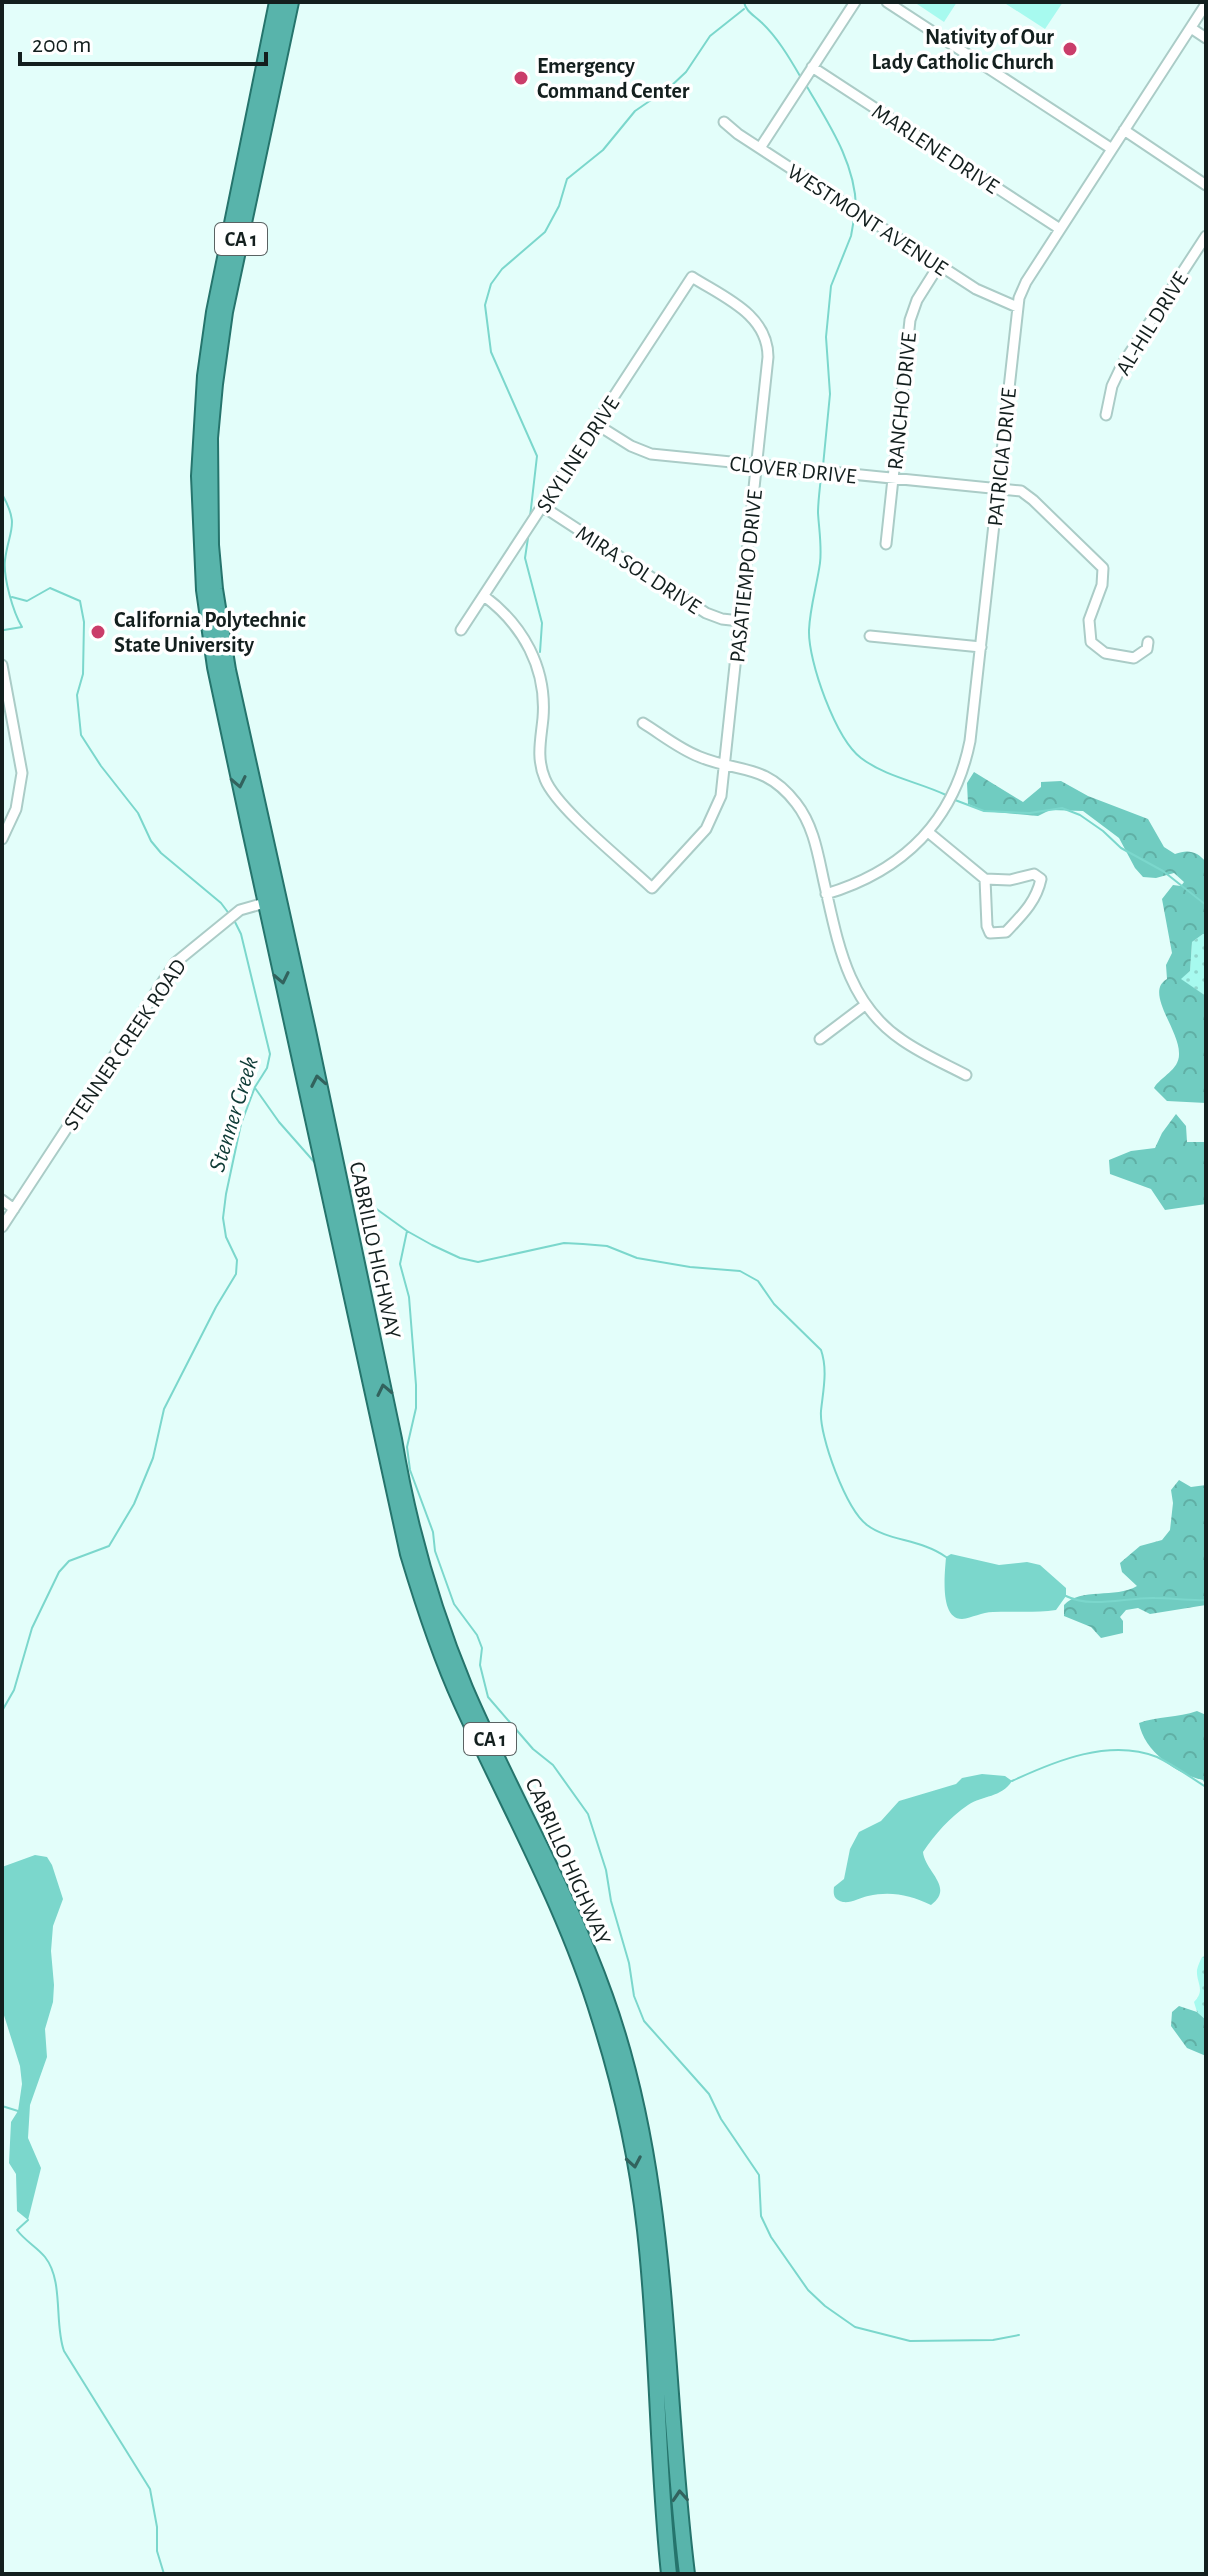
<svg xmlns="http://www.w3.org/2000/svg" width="1208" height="2576" viewBox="0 0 1208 2576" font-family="'Alegreya Sans',sans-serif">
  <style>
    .grass { fill: url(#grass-dots) }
    .forest { fill: url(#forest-crowns) }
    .green { fill: #a7faef }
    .water { fill: #7bd7cc }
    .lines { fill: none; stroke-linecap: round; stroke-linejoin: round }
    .stream { stroke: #7bd7cc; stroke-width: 2 }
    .minor-casing { stroke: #abccc7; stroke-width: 13 }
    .trunk-casing { stroke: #25746c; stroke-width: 18 }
    .minor { stroke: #fff; stroke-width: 9 }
    .trunk { stroke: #58b4ab; stroke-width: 14 }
    .oneway { stroke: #32625d }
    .poi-dot { fill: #ca3d6a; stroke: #fff; stroke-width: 3 }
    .labels { text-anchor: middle; stroke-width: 7; stroke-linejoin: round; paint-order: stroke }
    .shield { fill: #fff; stroke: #5a6262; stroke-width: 2 }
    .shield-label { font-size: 20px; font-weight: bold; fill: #131f1e }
    .poi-label { font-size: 22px; font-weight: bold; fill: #131f1e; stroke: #fff; text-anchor: start }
    .street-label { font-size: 22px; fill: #131f1e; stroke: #fff }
    .water-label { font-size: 24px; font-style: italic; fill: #0e3b36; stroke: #fff }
  </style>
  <defs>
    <pattern id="grass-dots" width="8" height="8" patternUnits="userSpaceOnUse" patternTransform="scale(2)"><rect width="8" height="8" fill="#a7faef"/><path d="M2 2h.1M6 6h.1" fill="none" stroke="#8fd6cc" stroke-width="1.8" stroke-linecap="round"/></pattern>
    <pattern id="forest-crowns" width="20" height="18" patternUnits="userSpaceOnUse" patternTransform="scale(2)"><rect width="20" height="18" fill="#70ccc1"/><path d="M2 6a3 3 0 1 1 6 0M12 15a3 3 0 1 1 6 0" fill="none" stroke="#60afa5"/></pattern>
  </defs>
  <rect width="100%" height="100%" fill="#e3fefa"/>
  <path class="grass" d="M1203 934H1206V996L1180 979 1190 971 1192 942Z
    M1206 1956V2020L1197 2012 1194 2002C1206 1990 1196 1983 1197 1970 1198 1965 1200 1961 1202 1957Z"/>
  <path class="forest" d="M974 772 1023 802 1041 787V782L1061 781 1088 796 1148 819 1164 847 1175 854C1188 849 1197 851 1206 862V934H1203L1192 942 1190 971 1181 979 1206 996V1103L1167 1101 1154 1088C1161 1076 1180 1070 1179 1053 1179 1029 1144 992 1167 979L1166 965 1172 953 1162 899 1173 885 1181 886 1184 882 1174 873 1156 878 1143 877 1135 868 1119 838 1083 811 1050 810 1038 816 984 811 968 804 967 783Z
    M1176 1114 1186 1126 1187 1142H1206V1204L1165 1210 1151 1189 1110 1174 1109 1160 1131 1151 1155 1148 1162 1133Z
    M1179 1480 1191 1487 1206 1485V1605L1150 1614 1138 1608 1126 1610 1120 1617 1123 1621V1633L1101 1638 1091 1627 1064 1616V1605C1081 1587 1115 1599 1137 1586L1122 1572 1120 1563 1140 1546 1162 1540 1170 1530 1173 1503 1171 1490Z
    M1197 1711 1206 1715V1787L1203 1780C1176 1774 1144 1751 1139 1723 1157 1716 1178 1718 1197 1711Z
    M1179 2006 1197 2012 1206 2020V2056L1187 2048 1171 2026 1172 2012Z"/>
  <path class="green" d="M914 2H957L944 22Z
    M1003 2H1063L1045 29Z"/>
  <path class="water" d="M951 1554 999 1565 1027 1562 1040 1565 1066 1588V1596L1056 1610C1035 1613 1014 1611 993 1612 982 1612 972 1618 962 1619 939 1619 945 1572 946 1557Z
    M982 1774 1005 1776 1012 1781C1001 1798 983 1795 968 1805 950 1817 935 1834 923 1852 925 1872 955 1887 931 1905 910 1895 891 1891 868 1896 859 1898 852 1903 843 1902 834 1900 833 1895 834 1887L844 1879 850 1849 859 1832 881 1821 899 1801 956 1784 962 1778Z
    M35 1855 47 1857 52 1865 63 1899 53 1926 51 1951 54 1985 53 2002 45 2029 47 2057 30 2105 28 2138 41 2168 28 2220 17 2211 16 2174 9 2163 11 2122 18 2111 22 2084 20 2066 2 2009V1867Z"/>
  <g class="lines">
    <path class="stream" d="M744 2C746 12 754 15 761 22 777 37 789 57 800 76
      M806 85C828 123 855 162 856 207
      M823 466 830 394 826 337 831 286 851 236 855 213
      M821 476C820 488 818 501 818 513 819 529 822 547 820 563 817 585 810 607 809 630 808 662 836 739 861 758 886 777 919 782 946 795
      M2 494C20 526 9 529 5 560 3 577 13 612 22 627L4 630
      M530 517 537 456 491 352 485 305 491 284 502 269 545 232 559 206 567 179 603 150 635 111 670 87 686 72 710 36 744 9
      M529 531 525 558 542 623 540 652
      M12 597 27 601 50 588 80 601 84 622 83 674 77 695 81 735 101 766 138 813 151 841 161 853 221 903 230 915
      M955 800 984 811 1030 813 1062 808 1080 815 1103 831 1121 848 1163 871 1206 905
      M255 1088 279 1122 316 1164
      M346 1187 407 1231 432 1245 460 1258 478 1262 564 1243 583 1244 607 1246 637 1258 690 1267 740 1271 758 1281 774 1304 821 1350C828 1370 823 1391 821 1411 819 1436 846 1509 867 1525 888 1541 921 1539 946 1557
      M407 1231 400 1264 409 1297 416 1385V1408L407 1447 410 1470 433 1532 435 1551 454 1604 477 1635 482 1648 480 1665 488 1697 533 1749 553 1765 588 1814 606 1870 611 1901 629 1963 634 1996 644 2021 709 2094 721 2119 759 2175 761 2216 771 2237 808 2290 825 2306 855 2327 910 2341 993 2340 1019 2335
      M1066 1596C1092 1609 1126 1597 1155 1598 1172 1598 1189 1601 1206 1600
      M2 1711 14 1690 32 1628 59 1572 69 1561 109 1546 134 1504 153 1458 164 1409 216 1307 236 1274 237 1260 226 1237 223 1218 226 1194 241 1124 255 1087 267 1068 270 1054 241 934 234 920
      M1012 1781C1055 1761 1110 1738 1157 1757 1174 1765 1190 1777 1206 1787
      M2 2106 18 2111
      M28 2220 17 2230C25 2241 37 2247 45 2257 64 2281 54 2324 64 2351L150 2489 157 2527V2551L164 2574"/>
    <g class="minor-casing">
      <path id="minor" d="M887 2 1112 149
        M1191 28 1206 38
        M812 67 1060 229
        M724 122 738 134 976 289 1017 307
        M1124 130 1206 185
        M760 148 855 2
        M1106 415 1112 386 1122 365 1206 236
        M596 424 631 446 651 454 1021 491 1033 500 1103 568 1102 585 1089 620 1091 642 1105 653 1134 658 1147 649 1148 642
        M542 506 706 613 722 619 740 621
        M886 544 910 320 917 300 939 265
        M461 630 692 277C723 297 768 314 768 357L721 796 706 829 652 888C626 863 557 809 545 779 536 758 541 739 543 718 547 668 523 625 484 596
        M870 636 981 647
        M2 665 22 773 16 809 2 839
        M643 723C661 734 679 749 700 757 739 773 765 763 796 803 814 826 818 855 824 882 838 943 847 1003 902 1040 922 1054 945 1064 966 1075
        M928 832 985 879
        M1034 874 1041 879C1036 902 1022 915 1006 932L990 933 987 926 985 879 1010 880Z
        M826 894C903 871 954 821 970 741L1019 298 1026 282 1206 4
        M820 1039 865 1005
        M2 1200 14 1209
        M2 1227 175 963 240 910 268 902"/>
    </g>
    <g class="trunk-casing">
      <path id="trunk" d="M277 2 214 312 205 376 199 476 204 590 215 667 249 826 408 1554C423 1604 439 1654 461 1702 508 1806 566 1908 599 2017 621 2086 637 2158 645 2230 658 2344 657 2460 669 2574
        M291 2 225 312 215 384 210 438 211 545 215 589 228 670 308 1031 394 1439C408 1524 432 1608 465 1688 509 1791 567 1889 605 1996 672 2182 663 2381 687 2574"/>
    </g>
    <use href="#minor" class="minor"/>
    <use href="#trunk" class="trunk"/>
  </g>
  <defs><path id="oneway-chevron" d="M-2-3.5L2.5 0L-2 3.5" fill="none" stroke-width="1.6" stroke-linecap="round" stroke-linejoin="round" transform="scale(2)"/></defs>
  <g class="oneway">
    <use href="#oneway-chevron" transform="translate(239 782) rotate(78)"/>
    <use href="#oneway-chevron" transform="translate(282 978) rotate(78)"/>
    <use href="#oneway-chevron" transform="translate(318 1081) rotate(-101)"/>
    <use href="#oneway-chevron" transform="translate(384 1390) rotate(-102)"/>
    <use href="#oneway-chevron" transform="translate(634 2162) rotate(80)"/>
    <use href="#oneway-chevron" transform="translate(680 2496) rotate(-94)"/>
  </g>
  <g class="poi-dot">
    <circle cx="1070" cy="49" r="8"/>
    <circle cx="521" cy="78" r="8"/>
    <circle cx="98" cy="632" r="8"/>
  </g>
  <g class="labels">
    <g class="shield">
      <rect x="215" y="223" width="52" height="32" rx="6"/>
      <rect x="464" y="1723" width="52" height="32" rx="6"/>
    </g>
    <g class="shield-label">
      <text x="241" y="246">CA 1</text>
      <text x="490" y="1746">CA 1</text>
    </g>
    <g class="poi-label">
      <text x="1054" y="44" text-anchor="end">Nativity of Our<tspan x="1054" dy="25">Lady Catholic Church</tspan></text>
      <text x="537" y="73">Emergency<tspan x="537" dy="25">Command Center</tspan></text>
      <text x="114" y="627">California Polytechnic<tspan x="114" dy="25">State University</tspan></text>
    </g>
    <g class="street-label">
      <text transform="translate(936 148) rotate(33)" y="8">MARLENE DRIVE</text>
      <text transform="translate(868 219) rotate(33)" y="8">WESTMONT AVENUE</text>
      <text transform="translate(1151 323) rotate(-58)" y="8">AL-HIL DRIVE</text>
      <text transform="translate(901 401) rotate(-84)" y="8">RANCHO DRIVE</text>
      <text transform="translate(577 454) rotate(-57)" y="8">SKYLINE DRIVE</text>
      <text transform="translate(1001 457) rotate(-84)" y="8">PATRICIA DRIVE</text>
      <text transform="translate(793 469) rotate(6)" y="8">CLOVER DRIVE</text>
      <text transform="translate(639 569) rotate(33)" y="8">MIRA SOL DRIVE</text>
      <text transform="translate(745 576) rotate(-84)" y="8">PASATIEMPO DRIVE</text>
      <text transform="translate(124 1044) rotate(-56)" y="8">STENNER CREEK ROAD</text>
      <text transform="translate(376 1250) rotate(78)" y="8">CABRILLO HIGHWAY</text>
      <text transform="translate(569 1861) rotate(66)" y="8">CABRILLO HIGHWAY</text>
    </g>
    <g class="water-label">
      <text transform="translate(233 1114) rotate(-73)" y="8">Stenner Creek</text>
    </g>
  </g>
  <rect width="1208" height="2576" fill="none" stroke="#131f1e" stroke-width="8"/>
  <path d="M20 52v12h246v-12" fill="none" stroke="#131f1e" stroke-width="4"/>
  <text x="32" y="52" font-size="24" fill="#131f1e" stroke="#ffffff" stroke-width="6" paint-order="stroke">200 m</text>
</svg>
